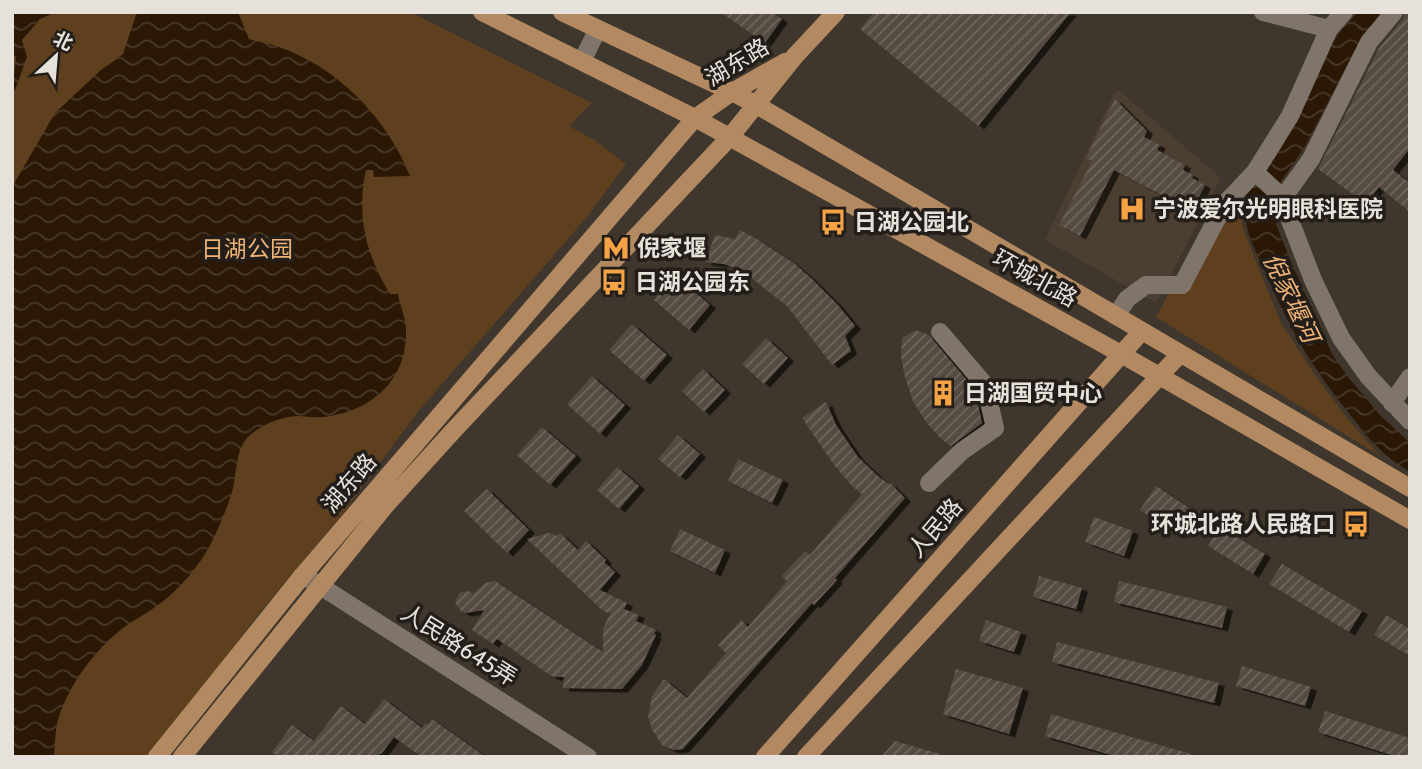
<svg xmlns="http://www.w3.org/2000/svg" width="1422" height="769" viewBox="0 0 1422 769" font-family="Cabin,'Noto Sans SC',sans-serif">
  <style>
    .built { fill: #4c3e30 }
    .park { fill: #5f401e }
    .water { fill: url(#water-waves) }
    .building { fill: url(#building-hatch); filter: url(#shadow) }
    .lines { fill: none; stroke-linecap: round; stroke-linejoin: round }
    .minor { stroke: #80756b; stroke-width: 18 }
    .major { stroke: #b28960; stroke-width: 18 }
    .labels { text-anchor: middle; stroke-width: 7; stroke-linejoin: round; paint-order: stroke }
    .street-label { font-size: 23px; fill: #e7e1dc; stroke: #231e1a }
    .poi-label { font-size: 23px; font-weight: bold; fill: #e7e1dc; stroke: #231e1a; text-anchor: start }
    .park-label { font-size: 23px; fill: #edb276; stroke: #231e1a }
    .water-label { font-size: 24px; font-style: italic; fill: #eeb377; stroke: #231e1a }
  </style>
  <defs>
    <pattern id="water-waves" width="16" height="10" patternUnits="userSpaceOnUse" patternTransform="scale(1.75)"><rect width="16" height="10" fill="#2a1804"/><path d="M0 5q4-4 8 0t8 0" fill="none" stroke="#493928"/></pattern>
    <pattern id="building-hatch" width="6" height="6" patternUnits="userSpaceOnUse" patternTransform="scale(1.75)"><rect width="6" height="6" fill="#564c42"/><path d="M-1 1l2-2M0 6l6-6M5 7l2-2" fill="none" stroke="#6e665d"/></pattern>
    <filter id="shadow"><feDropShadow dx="6" dy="3.5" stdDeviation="0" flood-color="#0009"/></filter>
  </defs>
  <rect width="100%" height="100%" fill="#3f362d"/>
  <path class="built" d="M1119 90 1221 178 1156 303 1045 240 1114 94Z"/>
  <path class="park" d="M12 12H410L592 103 569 126 596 141 626 164 587 217 416 414 344 512 257 616 180 719 149 757H12Z
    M1226 188 1242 211V224L1247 239 1281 323 1315 375 1347 418 1380 456 1156 317Z"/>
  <path class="water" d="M12 12H56L40 19 22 40 27 57 15 90 12 92 16 58 12 51Z
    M137 12H238L249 39C258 42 268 43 276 46 337 66 387 118 410 176L374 177 373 170H366C356 215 366 255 390 294H398C400 307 406 317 406 330 407 372 383 401 344 413 337 414 330 417 323 417 314 418 305 416 297 416 281 417 260 425 248 437 235 450 237 475 232 492 226 511 217 533 207 551 192 575 172 597 148 612 142 616 136 619 130 623 99 644 69 683 58 720 55 731 55 745 54 757H12V187L55 113 101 70 123 54Z
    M1358 12H1386L1353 54 1304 148 1282 180 1271 200 1270 208 1288 255 1332 354 1348 377 1380 415 1410 443V472C1385 458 1365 435 1348 412 1338 399 1328 387 1319 373 1290 332 1271 284 1250 239L1247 227 1245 190 1275 158 1283 145 1324 55 1343 28Z"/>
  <path class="building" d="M720 12H771L782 19 765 43Z
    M874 12H1071L978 126 860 29Z
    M1405 12H1410V148L1393 170 1410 183V212L1379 187 1366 204 1318 169 1379 48 1403 19Z
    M1115 99 1147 131 1144 137 1160 145 1157 150 1185 165 1183 170 1193 175 1192 178 1205 185 1192 211 1114 170 1080 236 1059 225 1092 161 1086 158Z
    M740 230 757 239 795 264 812 279 838 305 855 326 845 336 851 351 832 365 787 306 764 288 744 272 724 264 705 262 715 235 735 239Z
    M676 275 710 305 689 330 654 300Z
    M632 324 667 355 644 381 609 350Z
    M916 330 929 335 975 390 982 423 951 446 940 438 926 422 913 401 905 378 901 356 902 338Z
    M766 338 788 358 764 384 742 364Z
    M703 369 725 390 704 412 682 391Z
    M592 376 625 405 600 434 567 404Z
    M826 402 836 425 858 457 879 477 889 484 890 483 905 498 835 578 837 580 814 605 812 603 683 749 673 750 662 745 653 731 648 717 652 696 664 679 687 698 726 653 718 645 741 620 748 627 787 581 782 576 805 551 810 555 862 494 853 487 834 465 802 418Z
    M542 427 576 456 550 485 517 455Z
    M678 435 700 454 680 477 658 459Z
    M738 459 783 480 772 503 728 481Z
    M617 467 639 486 619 509 597 490Z
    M1156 486 1194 511 1179 535 1140 510Z
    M487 489 529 530 507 553 464 511Z
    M1094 517 1133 531 1124 556 1085 542Z
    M1220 527 1265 554 1253 574 1208 546Z
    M680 529 725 550 715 573 670 551Z
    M549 533 558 536 560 533 578 550 586 541 606 560 604 562 615 572 600 590 627 603 624 609 639 615 636 621 656 630 654 634 656 635 642 665 622 689 563 688 564 677H554L550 675 497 639 493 644 472 630 484 610 465 613 461 611 455 603 459 593 468 591 473 594 485 583 495 581 603 652V629L610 614 603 611 527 539Z
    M1282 564 1362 611 1349 632 1269 584Z
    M1039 576 1082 588 1076 609 1033 597Z
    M1119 581 1227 607 1222 628 1114 602Z
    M1386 615 1410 629V656L1374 635Z
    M986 620 1021 632 1014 652 979 641Z
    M1057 642 1219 683 1214 703 1052 662Z
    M1242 666 1311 687 1305 706 1236 686Z
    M956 669 1023 688 1009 734 943 714Z
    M384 699 422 728 426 723 428 725 432 719 486 757H422L394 737 382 753 373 757H279L272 752 292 725 314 741 341 706 365 724Z
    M1325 711 1410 738V757H1398L1318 732Z
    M1051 714 1191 754V757H1118L1045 736Z
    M895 741 940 754 939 757H881Z"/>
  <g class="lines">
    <path class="minor" d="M1263 12 1329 29
      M582 61 598 29
      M1255 172 1283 198 1291 223 1313 280 1341 338 1368 376 1410 421
      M1283 198 1311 159 1369 42 1394 12
      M1116 316 1127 299 1146 285H1182L1224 205 1255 172 1290 116 1329 29 1344 12
      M1392 403 1410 377
      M929 483 962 451 995 428 985 385 940 332
      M303 575 588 757"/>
    <path class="major" d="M482 12 695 118 1121 354 1410 520
      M562 12 732 92 755 104 1410 488
      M157 757 303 575 695 118 732 92 785 62
      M182 757 385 506 453 431 730 137 795 56 836 12
      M765 757 1142 331
      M806 757 1180 354"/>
  </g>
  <defs>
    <g id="hospital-bare" transform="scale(2.1)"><path d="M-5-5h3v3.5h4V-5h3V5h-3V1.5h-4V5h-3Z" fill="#f5a345" stroke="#231e1a" stroke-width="2.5" paint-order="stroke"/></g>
    <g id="bus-bare" transform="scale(2.1)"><path d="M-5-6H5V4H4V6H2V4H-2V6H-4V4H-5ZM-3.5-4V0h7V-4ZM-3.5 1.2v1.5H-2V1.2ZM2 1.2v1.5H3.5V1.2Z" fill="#f5a345" stroke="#231e1a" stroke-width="2.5" paint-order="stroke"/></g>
    <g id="metro-bare" transform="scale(2.1)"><path d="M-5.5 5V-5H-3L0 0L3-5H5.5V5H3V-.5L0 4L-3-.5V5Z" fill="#f5a345" stroke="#231e1a" stroke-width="2.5" paint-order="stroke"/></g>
    <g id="building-bare" transform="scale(2.1)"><path d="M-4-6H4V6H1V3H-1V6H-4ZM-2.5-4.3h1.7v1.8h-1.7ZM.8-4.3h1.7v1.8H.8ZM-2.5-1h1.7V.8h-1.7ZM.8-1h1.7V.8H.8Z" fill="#f5a345" stroke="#231e1a" stroke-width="2.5" paint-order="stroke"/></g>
  </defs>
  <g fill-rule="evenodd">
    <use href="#hospital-bare" x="1132" y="209"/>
    <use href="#bus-bare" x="833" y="222"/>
    <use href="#metro-bare" x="616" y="248"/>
    <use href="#bus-bare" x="614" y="282"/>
    <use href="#building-bare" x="943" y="393"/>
    <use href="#bus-bare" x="1356" y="524"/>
  </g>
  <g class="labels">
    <g class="street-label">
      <text transform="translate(737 62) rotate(-31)" y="8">湖东路</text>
      <text transform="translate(1035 278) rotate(29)" y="8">环城北路</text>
      <text transform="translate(349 483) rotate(-49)" y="8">湖东路</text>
      <text transform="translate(935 528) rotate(-49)" y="8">人民路</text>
      <text transform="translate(459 645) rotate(32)" y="8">人民路645弄</text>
    </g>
    <g class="poi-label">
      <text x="1153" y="217">宁波爱尔光明眼科医院</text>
      <text x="854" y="230">日湖公园北</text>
      <text x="637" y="256">倪家堰</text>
      <text x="635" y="290">日湖公园东</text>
      <text x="964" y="401">日湖国贸中心</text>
      <text x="1335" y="532" text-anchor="end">环城北路人民路口</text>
    </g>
    <g class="park-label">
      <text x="247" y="257">日湖公园</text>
    </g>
    <g class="water-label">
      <text transform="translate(1291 298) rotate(64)" y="8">倪家堰河</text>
    </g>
  </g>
  <rect width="1422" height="769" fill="none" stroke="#e7e1dc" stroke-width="28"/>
  <g transform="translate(56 56) rotate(26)" stroke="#231e1a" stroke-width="5" paint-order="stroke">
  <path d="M0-5L12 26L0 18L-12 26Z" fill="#e7e1dc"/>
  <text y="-10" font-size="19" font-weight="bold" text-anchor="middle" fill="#e7e1dc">北</text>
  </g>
</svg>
